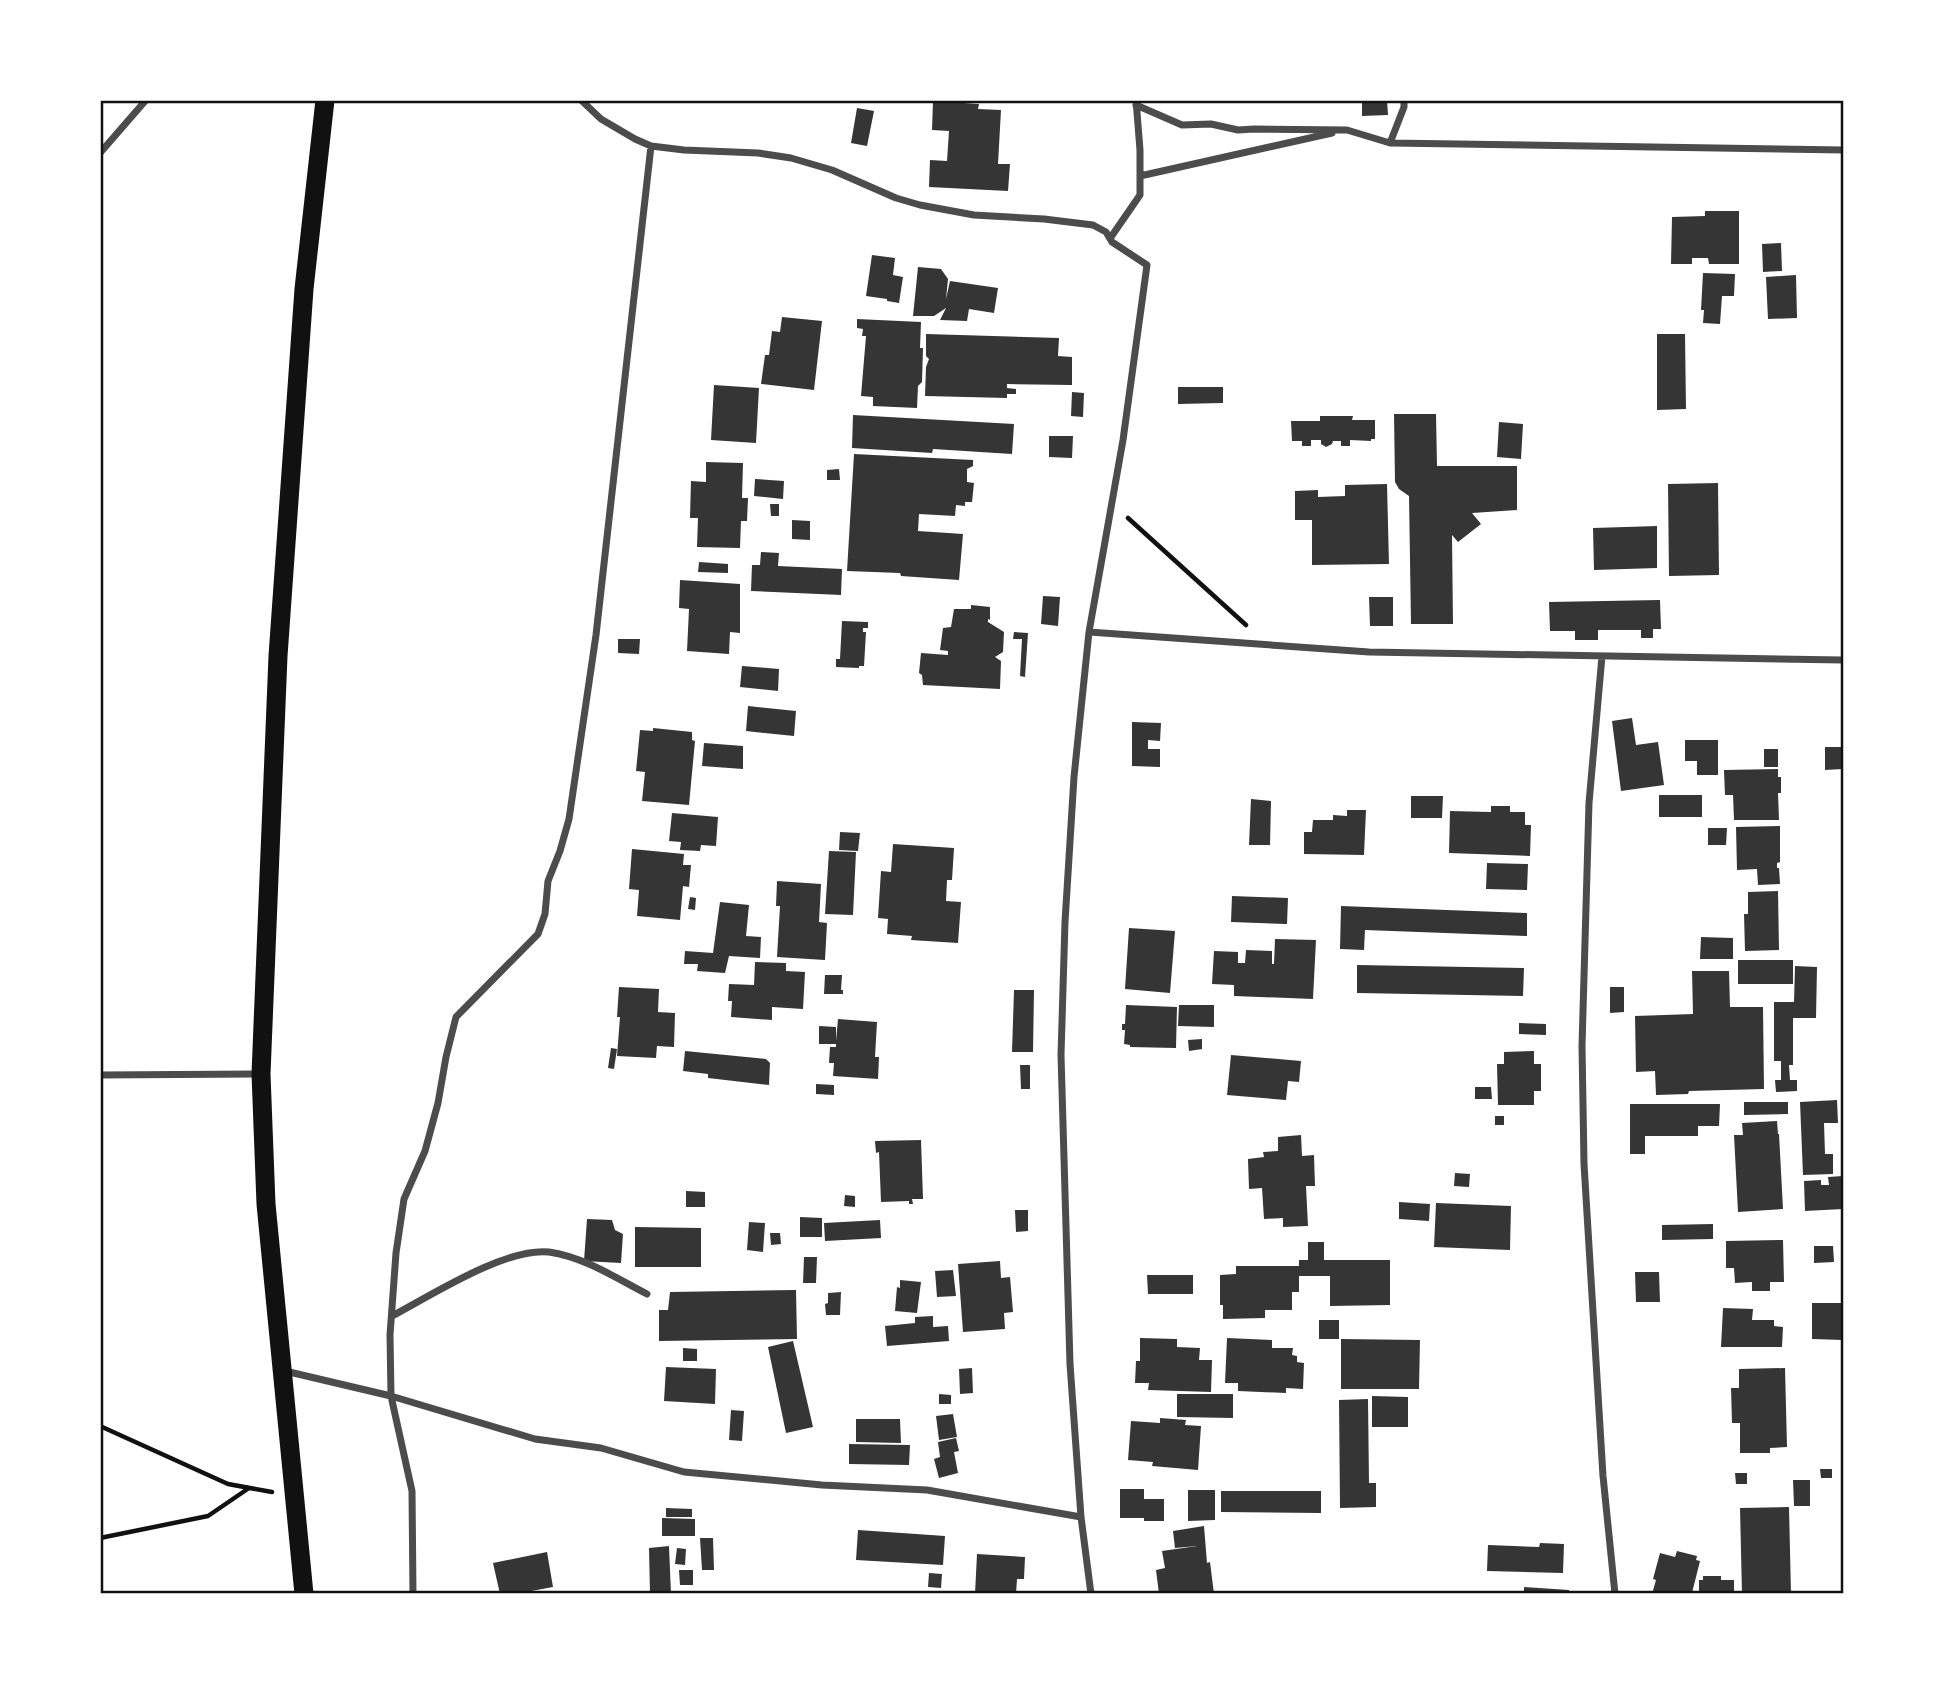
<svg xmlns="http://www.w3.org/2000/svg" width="1943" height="1694" viewBox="0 0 1943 1694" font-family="Poppins,sans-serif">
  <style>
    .building { fill: #353535 }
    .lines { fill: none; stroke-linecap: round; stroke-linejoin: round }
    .path { stroke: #111; stroke-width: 4.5 }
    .minor { stroke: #4c4c4c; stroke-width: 7 }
    .trunk { stroke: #111; stroke-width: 19 }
    .neatline { fill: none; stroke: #111; stroke-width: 2.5 }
  </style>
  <rect width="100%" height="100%" fill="#fff"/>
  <path class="building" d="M1362 100H1387L1388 115 1362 116Z
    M933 101 979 104 978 109 1001 110 998 164H1010L1008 191 929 187 930 160 947 161 949 131 932 130Z
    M857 108 874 111 867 146 851 143Z
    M1705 211H1739V264H1709L1708 258H1692V264H1671L1672 217 1705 216Z
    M1781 243 1782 271 1763 272 1762 244Z
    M872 255 895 258 893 275 903 277 899 303 887 301V299L866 296Z
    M918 267 941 269 948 279 946 299 950 281 998 288 994 313 969 309 967 321 940 320 946 308 934 316H913Z
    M1703 273 1735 274 1734 296H1722L1720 324 1703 323 1704 310H1701Z
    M1796 275 1797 318 1768 319 1766 277Z
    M782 317 822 321 814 390 761 384 765 355H769L772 331 780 332Z
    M857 319 921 322 920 348H923L922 382 918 386 917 408 873 406V397L861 396 866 336H862L863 329 857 328Z
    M926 334 1059 338 1058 356 1072 357V385L1007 384V388L1016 389V394H1007V398L925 396 926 367 929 359 926 356Z
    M1657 334H1685L1686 409 1657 410Z
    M714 385 759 388 756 443 711 440Z
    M1178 387H1223V403L1178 404Z
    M1072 392 1084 393 1083 417 1071 416Z
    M1394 414H1436L1437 466H1517V510L1472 513 1481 524 1458 542 1452 535 1453 624H1411L1409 496 1399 489 1395 482Z
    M853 415 1014 424 1012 454 933 449 932 453 852 448Z
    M1320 416H1353L1352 420H1375V439H1371V441L1350 440V446H1341V441H1333L1332 444 1326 447 1321 444V440H1311V446H1302V441H1292L1291 421H1320Z
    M1499 422 1523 424 1521 459 1497 457Z
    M1049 436H1073L1072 458 1049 457Z
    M854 454 973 460V466L967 469V482L974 483 972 502H965V506L956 505 955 516 919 514 918 531 963 534 959 580 901 576 900 573 847 571Z
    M706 462 743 463 742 498H748L747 521H741L740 548 697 547 698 518H690L691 481 706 482Z
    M839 469 840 480H827V470Z
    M755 479 784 481 783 499 754 496Z
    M1718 483 1719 575 1669 576 1668 484Z
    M1387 484 1389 564 1312 565V520H1295V491L1318 490V497L1345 496V485Z
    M770 504H779V516H771Z
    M792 520 810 521V540L792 539Z
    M1657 526V568L1594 570 1593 528Z
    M761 552 779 553 778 566 842 569 841 595 751 591 752 565H760Z
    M699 562 728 564V573L698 572Z
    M680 580 740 584V633L730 632 729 654 687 651 689 609 679 608Z
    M1043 596 1060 597 1058 626 1041 624Z
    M1369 597H1393V626H1370Z
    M1660 600 1661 629H1653V638H1641V630H1598V640H1575V631H1550L1549 602Z
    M971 605 990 607V620L988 619V622L1004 632 1003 652 995 657 1001 661 1000 689 923 685 922 675 919 673 921 653 948 655V651L940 650 943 628 951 627 954 609H971Z
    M842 621 868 622V628H863V632H866L864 666H859V668L836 667V659H840Z
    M1014 632 1028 633 1025 677 1020 676 1022 639H1013Z
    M618 639H640L639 654 618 653Z
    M742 666 779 669 778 691 740 687Z
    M748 706 796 711 794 736 746 731Z
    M1632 718 1636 745 1658 742 1664 785 1621 791 1612 721Z
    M1132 722 1161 723 1160 741 1148 740V749H1160V767L1132 766Z
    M653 728 692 732V740L695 741 689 805 642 801 645 772 636 771 640 730 653 731Z
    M1685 740H1718V775H1697V761H1685Z
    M704 743 743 746V769L702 766Z
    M1825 747H1843V769L1825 770Z
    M1764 749H1778V767H1764Z
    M1778 769V777H1781V793H1778L1779 820H1734L1733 795H1725L1724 770Z
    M1659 795H1702V817H1659Z
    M1411 796H1443L1442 818H1411Z
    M1251 799 1271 801 1270 845H1249Z
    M1491 806H1510V812H1525V825H1531L1530 856 1449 853 1450 811 1491 812Z
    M1347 810H1366L1364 855 1304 854V832H1312L1313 820H1333V815L1347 816Z
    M672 813 718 817 716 846 701 845 700 851 680 850 681 842 669 841Z
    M1780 826V862L1777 863V868H1779L1780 884 1758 885 1757 869 1737 870 1736 827Z
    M1708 828H1727L1726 845H1708Z
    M840 832 860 833 858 851 839 850Z
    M893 844 954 848 952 880H947L946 901 961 902 958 943 911 940 912 936 887 934 888 919 878 918 881 871 891 872Z
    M632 849 684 854 683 865H691L689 887 683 886 680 920 637 916 639 890 629 889Z
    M829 851 856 852 853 915 825 914Z
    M1487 863 1528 864 1527 890 1486 889Z
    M777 881 821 884 819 922 827 923 825 960 777 957 780 906H776Z
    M1778 891 1779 950 1745 951 1744 914H1748V892Z
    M1232 896 1288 898 1287 924 1231 922Z
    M690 897 696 898 695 910 688 909Z
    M720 902 749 905 746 936 761 937 760 958 729 956 725 973 697 971 698 964H684L685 951 713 953Z
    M1341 906 1527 913V936L1365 930 1364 950 1340 949Z
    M1129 928 1175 931 1170 993 1125 989Z
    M1701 937 1733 938V959H1700Z
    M1275 939 1316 940 1313 999 1234 996V985L1212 984 1214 951 1238 952V963H1245L1246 950 1272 951V964H1274Z
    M1738 960H1793V984H1738Z
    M755 962 786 963V971L805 972 803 1009 772 1007V1020L731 1017 732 1001H728L729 984 754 985Z
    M1357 965 1524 968 1523 996 1357 993Z
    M1795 966 1817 967 1816 1018H1793V1065H1789L1790 1080H1797V1091L1776 1092 1775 1080H1781V1061H1774V1002H1794Z
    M1692 971H1729L1730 1007H1763L1764 1089 1689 1091 1688 1094 1656 1095 1655 1071 1636 1072 1635 1016 1693 1014Z
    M825 975H842L841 990H843V994H824Z
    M619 987 659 989 658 1012 675 1013 674 1047 657 1046 656 1058 617 1056 620 1017H617Z
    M1610 987H1624V1012L1610 1013Z
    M1014 990H1034L1033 1052H1012Z
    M1126 1005 1177 1007 1176 1048 1130 1047V1045L1124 1044 1125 1030H1122V1024H1125Z
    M1179 1005H1214V1027L1178 1026Z
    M838 1019 877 1022 875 1057H879L878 1079 833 1076 834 1063H829L830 1047H836V1044H819V1026L836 1027V1041Z
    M1519 1023 1546 1024V1035L1519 1034Z
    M1202 1039V1049L1189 1051 1188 1040Z
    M611 1048 617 1049 614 1069 608 1068Z
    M685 1051 766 1059 770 1063 769 1085 708 1078V1074L683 1071Z
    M1534 1051V1064H1541V1091H1534V1105H1498L1497 1064H1504V1052Z
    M1231 1055 1301 1061 1299 1082 1288 1081 1286 1100 1227 1095Z
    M1020 1065H1030V1089H1021Z
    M816 1084 834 1085V1095L816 1094Z
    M1475 1087H1491L1492 1099H1475Z
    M1837 1100 1838 1123H1824L1825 1154H1833V1174L1803 1175 1800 1102Z
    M1744 1102H1788V1114L1744 1115Z
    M1630 1104H1720L1719 1126H1698V1136H1645V1154H1630Z
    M1495 1116H1504V1125H1495Z
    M1777 1121 1778 1134H1779L1783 1209 1738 1212 1734 1135H1743L1742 1123Z
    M1301 1135 1302 1156 1314 1155 1315 1186H1306L1308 1226 1283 1227V1218L1264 1219 1262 1188 1249 1189 1248 1159 1264 1157 1263 1152 1278 1151V1137Z
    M921 1140 923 1199H912L913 1204H909V1201L881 1202 879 1152 876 1153 875 1141Z
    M1455 1173 1470 1174 1469 1187 1454 1186Z
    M1843 1176V1209L1805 1211 1804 1181 1821 1180V1185H1829L1828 1177Z
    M686 1191 705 1192V1207H686Z
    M845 1195 855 1196V1207L844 1206Z
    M1399 1202 1430 1204 1429 1221 1399 1219Z
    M1436 1203 1511 1206 1510 1250 1434 1247Z
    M1015 1210H1028V1231L1016 1232Z
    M800 1217 822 1218V1237H800Z
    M587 1219 612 1220 615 1230 623 1234 621 1263 584 1261Z
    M880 1220 881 1238 825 1241 824 1223Z
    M749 1222 765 1223 763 1252 747 1250Z
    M1713 1224V1239L1662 1240V1225Z
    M635 1227 701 1228V1267H635Z
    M770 1233H780L781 1244 771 1245Z
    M1783 1240 1784 1282H1770V1291H1752V1282L1735 1283 1734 1268H1726V1241Z
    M1308 1242H1324V1260H1312H1390V1305L1330 1306V1276H1299V1292H1292V1310H1265V1318L1223 1319V1305H1220V1275L1236 1274V1266H1299V1260H1308Z
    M1814 1246H1833L1834 1262 1814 1263Z
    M804 1257H817L816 1283H803Z
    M1000 1261 1001 1278 1010 1277 1013 1312 1004 1313 1005 1329 963 1332 958 1264Z
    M953 1270 956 1296 937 1297 935 1271Z
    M1635 1272H1659L1660 1302H1636Z
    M1147 1275H1193V1294H1148Z
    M900 1280 921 1282 917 1313 895 1311 897 1287 900 1288Z
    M796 1290 797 1339 659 1341V1310H668L670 1292Z
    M841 1292 840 1315H826L825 1304 828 1303V1293Z
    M1812 1303H1842L1843 1340 1812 1339Z
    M1723 1308 1753 1309 1752 1320H1774V1326L1783 1327 1782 1347H1721Z
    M933 1316V1327L948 1326 949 1341 887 1346 885 1326 915 1323V1317Z
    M1319 1320H1339V1339H1319Z
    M1140 1338 1177 1339V1347L1200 1348 1199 1360H1212L1211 1392 1148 1390 1149 1383H1135L1136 1361H1140Z
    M1227 1338 1272 1340V1348H1293L1292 1355 1297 1356V1362L1304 1363 1303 1389 1286 1388V1393L1238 1391V1383H1225Z
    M1341 1339 1420 1340 1419 1389H1341Z
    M793 1341 813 1427 786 1433 768 1347Z
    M683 1348 697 1349V1361H683Z
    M666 1367 716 1369 715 1404 664 1401Z
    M972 1368 973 1393 960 1394 959 1369Z
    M1785 1368 1787 1447 1770 1448V1453H1740V1423H1732L1731 1388H1739V1369Z
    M939 1394 951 1395V1404H939Z
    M1177 1394H1233V1418L1177 1417Z
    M1372 1396 1408 1397V1427H1372Z
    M1368 1399 1369 1483H1376V1507L1340 1508 1339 1400Z
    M731 1410 744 1411 742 1441 729 1440Z
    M953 1414 957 1437 939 1440 936 1416Z
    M1160 1418 1186 1420 1185 1425 1201 1426 1198 1470 1152 1466 1153 1462 1128 1460 1131 1421 1160 1423Z
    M856 1419H900L901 1443 856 1442Z
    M956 1438 959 1451 954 1452 958 1473 939 1478 934 1459 940 1457 938 1442Z
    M849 1444 910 1445 909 1465 849 1464Z
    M1820 1469H1832V1478H1821Z
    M1735 1473H1747V1484H1736Z
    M1793 1480H1810V1506H1794Z
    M1120 1489H1144V1499H1164V1521H1144V1518H1120Z
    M1188 1490H1215V1520L1188 1521Z
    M1221 1491H1321V1513L1221 1512Z
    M1789 1507 1791 1594H1742L1740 1508Z
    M666 1508 692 1509V1517H666Z
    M662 1518 695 1519V1536H662Z
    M1204 1526 1207 1563 1210 1562 1214 1594H1159L1156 1570 1165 1568 1162 1551 1197 1546 1175 1548 1173 1531Z
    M858 1530 945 1536 943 1565 856 1560Z
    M700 1538H713L714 1570H702Z
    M1540 1543 1564 1544 1563 1573 1487 1571 1488 1545 1539 1547Z
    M669 1546 671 1594H650L649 1548Z
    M677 1548 686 1549 685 1565 675 1564Z
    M1677 1551 1697 1556 1696 1560 1700 1561 1692 1593 1652 1594 1656 1580 1653 1579 1660 1553 1675 1557Z
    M547 1552 553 1587 515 1594H500L493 1563Z
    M977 1554 1025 1557 1024 1579H1017L1016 1594H975Z
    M679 1570H693V1585H680Z
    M929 1573 942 1574 941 1588 928 1587Z
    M1703 1576H1721V1580H1734V1594H1699V1580H1703Z
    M1524 1587 1569 1590V1594H1524Z"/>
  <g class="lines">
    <path class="path" d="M1128 518 1246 625
      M100 1426 228 1484 272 1492
      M100 1538 208 1516 249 1488"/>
    <path class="minor" d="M581 100 601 119 635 139 651 146 684 150 758 153 791 158 832 170 896 198 920 205 974 215 1044 219 1093 225 1106 232 1112 242 1147 265 1123 440 1089 632 1074 777 1065 922 1061 1055 1070 1364 1081 1517 1091 1594
      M1136 105 1182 125 1211 124 1238 130 1254 129 1347 130 1390 143 1843 150
      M1390 143 1404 107V100
      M100 153 146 100
      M1140 176 1332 133
      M1111 237 1140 195V150L1136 100
      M1089 632 1369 652 1843 660
      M1602 656 1589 803 1582 1046 1584 1164 1603 1476 1615 1594
      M100 1075 260 1074
      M392 1316C430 1296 506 1247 549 1252 584 1257 616 1278 647 1294
      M285 1371 391 1396 535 1439 601 1448 684 1472 822 1485 927 1490 1081 1517
      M413 1594 412 1491 391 1396 390 1335 396 1253 404 1199 425 1151 438 1103 446 1057 456 1017 538 934 545 914 548 881 560 851 569 819 596 635 651 146"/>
    <path class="trunk" d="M304 1594 266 1204 261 1074 278 656 304 289 325 100"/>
  </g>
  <rect width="1943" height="1694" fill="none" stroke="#ffffff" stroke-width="203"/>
  <rect x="102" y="102" width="1740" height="1490" class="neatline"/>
</svg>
